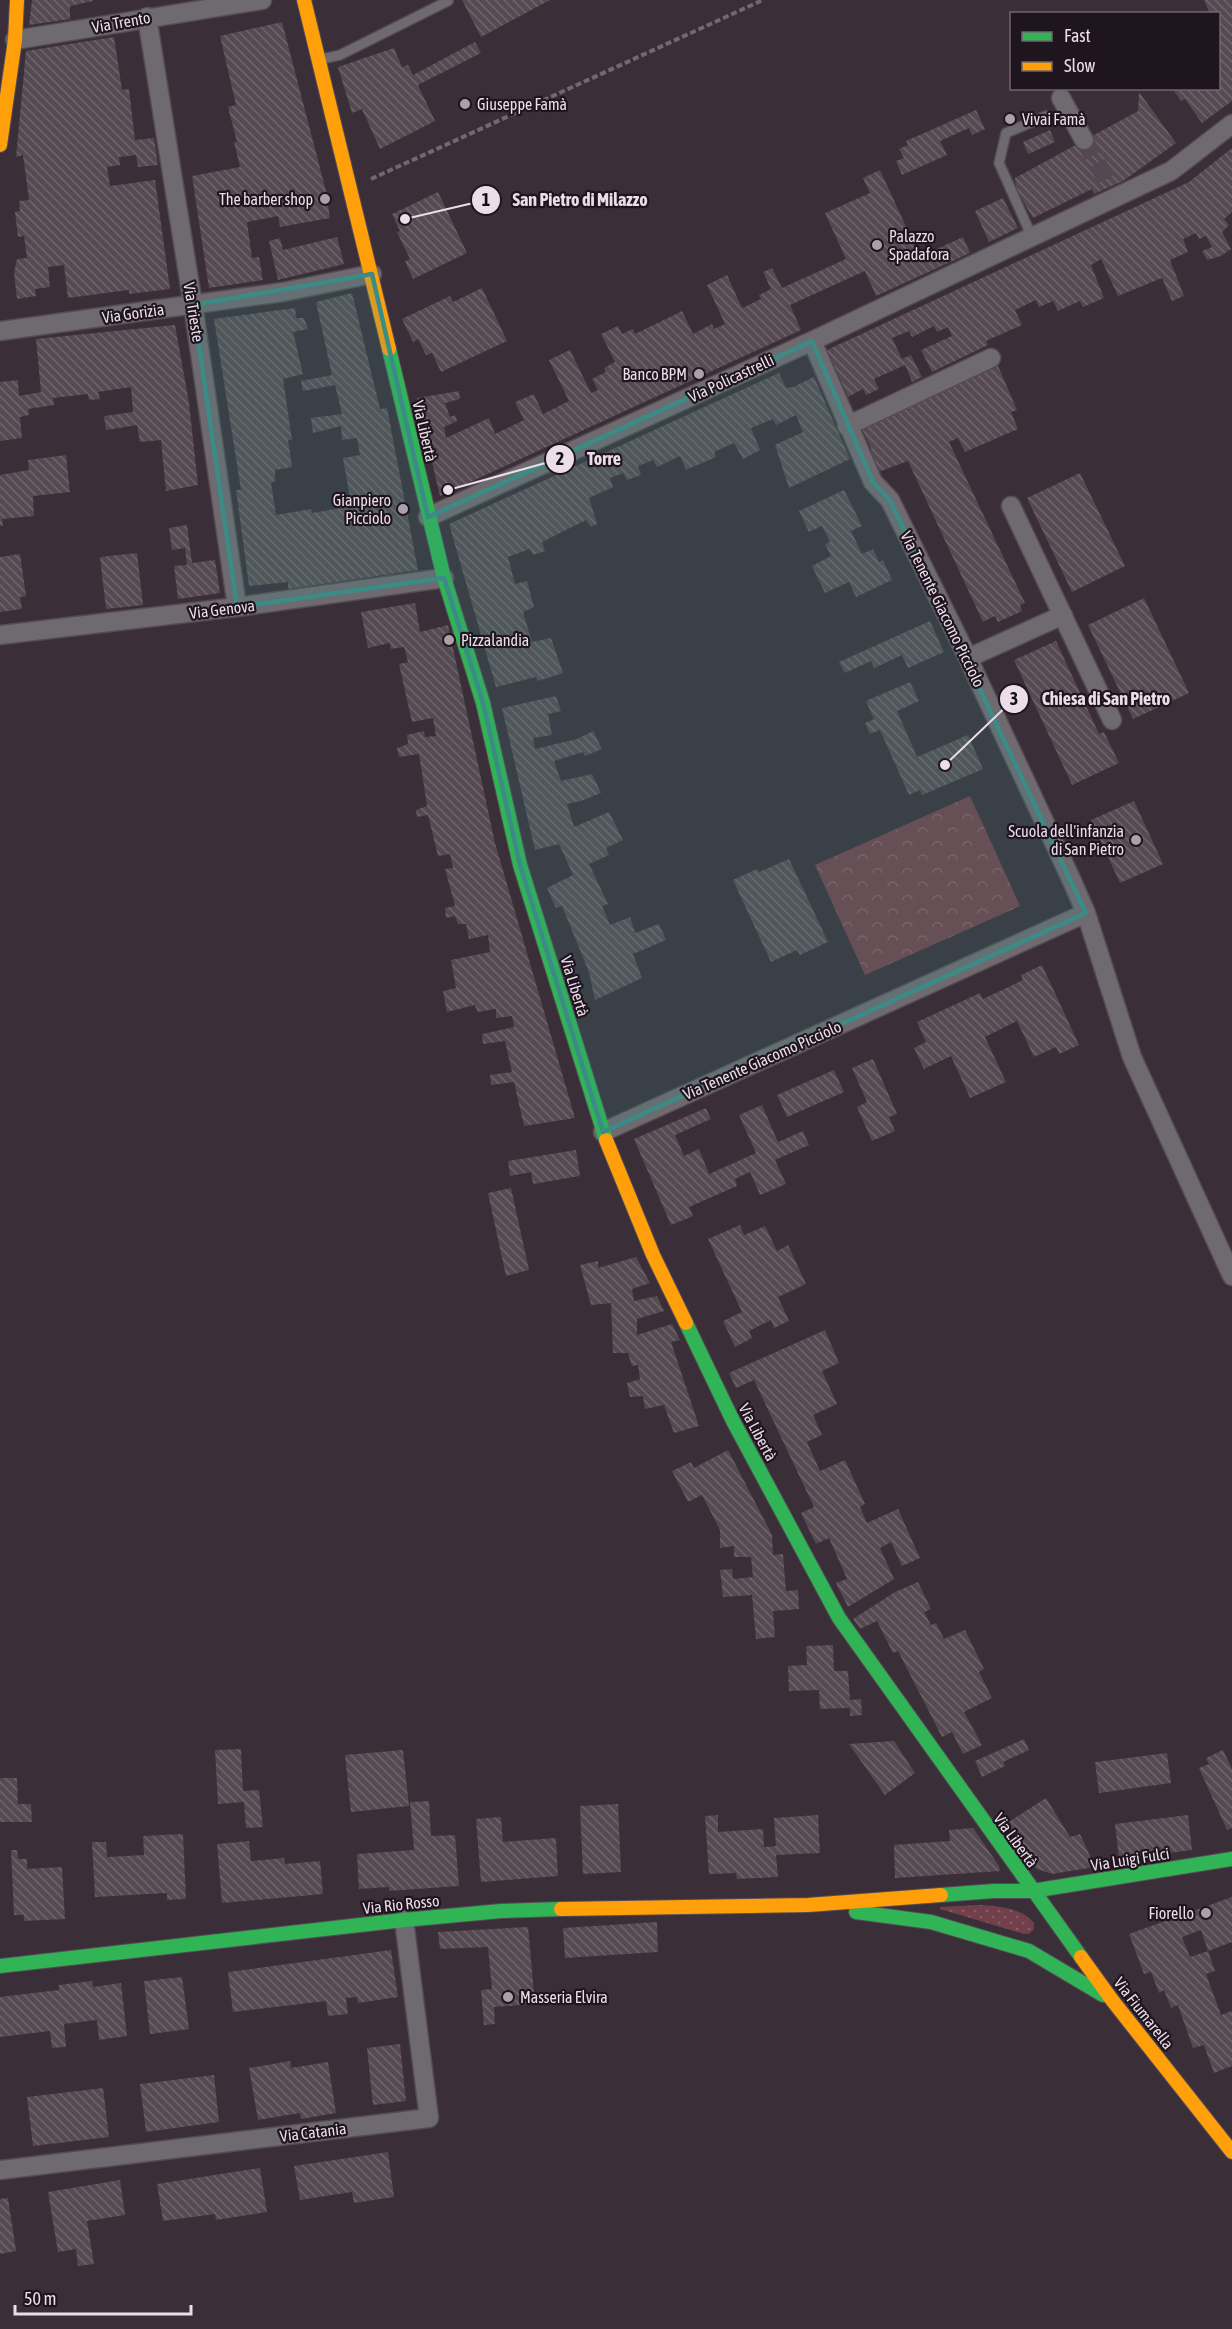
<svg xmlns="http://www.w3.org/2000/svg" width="1232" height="2329" viewBox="0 0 1232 2329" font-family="'Asap Condensed',sans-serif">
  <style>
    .grass { fill: url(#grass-dots) }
    .park { fill: url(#park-crowns) }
    .building { fill: url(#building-back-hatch) }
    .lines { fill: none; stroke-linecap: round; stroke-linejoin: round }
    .street-tunnel { stroke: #554853; stroke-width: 18; stroke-dasharray: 18 9; stroke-linecap: butt }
    .lane-casing { stroke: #554b53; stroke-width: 12 }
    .street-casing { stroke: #554b53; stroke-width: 21 }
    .fast-casing { stroke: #554b53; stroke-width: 16 }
    .slow-casing { stroke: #554b53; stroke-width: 16 }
    .path { stroke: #706a6f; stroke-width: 4; stroke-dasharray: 6 3; stroke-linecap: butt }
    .lane { stroke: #6e6a6f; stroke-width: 9 }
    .street { stroke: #6e6a6f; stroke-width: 18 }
    .fast { stroke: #30b455; stroke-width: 14 }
    .slow { stroke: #ff9f0a; stroke-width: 14 }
    .marked { fill: #3b8b87; fill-opacity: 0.2; stroke: #3b8b87; stroke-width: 4.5; stroke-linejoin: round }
    .poi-dot { fill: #ada0ab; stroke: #1f151e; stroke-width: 2 }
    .labels { text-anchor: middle; stroke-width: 4.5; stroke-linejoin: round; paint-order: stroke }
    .street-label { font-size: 16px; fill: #ebdde9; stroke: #1f151e }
    .poi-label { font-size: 16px; fill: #ebdde9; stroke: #1f151e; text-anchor: start }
    .leader { fill: none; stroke: #ebdde9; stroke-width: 2 }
    .callout-dot { fill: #ebdde9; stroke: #1f151e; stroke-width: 2 }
    .mark-label { font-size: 18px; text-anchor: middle; font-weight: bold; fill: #111 }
    .callout-label { font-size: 18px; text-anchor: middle; font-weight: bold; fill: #ebdde9; stroke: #1f151e; stroke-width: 4.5; stroke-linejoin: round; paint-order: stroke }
  </style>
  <defs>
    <pattern id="grass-dots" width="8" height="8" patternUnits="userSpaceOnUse" patternTransform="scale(1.5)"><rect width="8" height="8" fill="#72404a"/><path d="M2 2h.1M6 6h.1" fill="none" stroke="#865b64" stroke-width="1.8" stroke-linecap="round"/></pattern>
    <pattern id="park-crowns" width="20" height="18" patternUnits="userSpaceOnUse" patternTransform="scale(1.5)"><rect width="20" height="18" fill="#72404a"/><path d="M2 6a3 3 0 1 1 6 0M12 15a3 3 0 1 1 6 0" fill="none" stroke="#865b64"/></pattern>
    <pattern id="building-back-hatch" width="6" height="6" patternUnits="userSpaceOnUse" patternTransform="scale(1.5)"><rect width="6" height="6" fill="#554a51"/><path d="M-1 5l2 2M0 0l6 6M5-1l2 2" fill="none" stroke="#6e646a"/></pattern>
  </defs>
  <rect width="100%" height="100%" fill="#3a2e38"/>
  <path class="grass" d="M979 1905C998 1906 1022 1908 1034 1923V1929L1029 1934H1024L940 1909V1907Z"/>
  <path class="park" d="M970 796 1020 906 865 975 815 865Z"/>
  <path class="building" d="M32 0H93V1L70 6V19L29 25Z
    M462 0H550L481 37Z
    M1204 0H1232V101L1202 123 1185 99 1181 101 1172 88H1218V14H1210Z
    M282 22 326 191 330 218 280 227 278 216 247 222 252 258 259 257 263 280 209 288 192 176 240 167 234 142H237L228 107 236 105 220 36Z
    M114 37 122 90 129 89 135 140 154 138 158 165 138 167 136 155 119 157 120 165 107 167 110 186 155 180 170 289 129 294V290L68 298 64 265 48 267 50 287 35 289 36 296 17 299 14 273 17 259 27 258 24 236 18 237 15 212 20 211 19 201 29 200 23 155 16 157 26 51Z
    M475 42 481 53 418 85 435 121 380 149 362 109 352 113 338 67 394 48 402 67 408 65 413 75Z
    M1139 92 1176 143 1123 181 1094 194 1092 189 1033 218 1016 189 1015 178 1138 111Z
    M976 110 985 129 972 135 969 128 940 141 947 155 902 175 896 161 904 158 899 149 908 145 906 141Z
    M1050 130 1055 142 1028 154 1023 142Z
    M1232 148V212L1224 219 1229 225 1222 232 1231 249 1221 256 1207 260 1202 251 1212 247 1206 236 1199 239 1196 233 1183 239 1188 252 1170 260 1184 296 1172 301 1162 278 1118 296 1101 259 1091 265 1104 298 1083 307 1080 301 1058 311 1053 301 1039 307 1036 300 1015 310 1022 325 986 341 988 345 932 372 921 350 952 336 948 327 937 332 934 326 912 337 909 331 892 338 902 359 911 355 922 377 912 382 905 365 874 379 879 389 866 395 863 389 848 397 827 350 1189 182Z
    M880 170 920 257 963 237 970 253 876 296 865 271 823 290 790 305 801 330 440 496 417 398 459 391 460 399 445 403 450 417 455 415 457 421 444 427 446 438 489 418 495 434 524 420 515 402 534 394 543 414 569 401 549 360 570 350 591 393 598 390 592 379 606 372 604 368 615 362 601 334 618 326 622 334 633 329 635 334 682 311 693 334 712 324 714 329 725 324 707 285 727 275 742 308 761 299 759 295 771 289 763 272 772 268 782 288 846 259 825 213 870 193 863 178Z
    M438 192 467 253 413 279 405 261 410 259 397 232 400 231 392 214Z
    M1003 198 1018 228 989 242 975 211Z
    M337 237 344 264 278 280 269 241 280 238 283 250Z
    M482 288 507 341 441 372 432 353 426 355 418 339 413 342 402 319 450 296 453 302Z
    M352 293 380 409 387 408 418 570 288 589V582L249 586 236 490H241L214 319 295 308 296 318H304L308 329 293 332 303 374 283 379 292 440H288L292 467 275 470V481L271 483 276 515 311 509 312 513 340 508 339 500 350 498 343 458 360 455 357 438 342 440 341 426 313 433 311 418 342 414 335 385 303 391 301 381 332 375 316 302Z
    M175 325 189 403 198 485 166 491 161 440 140 442 137 425 106 430 104 416 133 412 131 387 98 392 100 399 89 400 88 394 53 398 54 405 28 409 29 415 20 417 22 438 0 441V382L18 380 19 396 41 392 36 339Z
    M998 366 1017 410 1011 412 1018 429 965 452 958 438 949 442 1025 603 1020 605 1022 611 998 622 995 616 983 622 908 461 873 474 871 448 862 429Z
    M779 373 786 388 793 387 814 377 850 459 789 488 775 445 803 432 796 415 776 425 773 419 751 428 760 450 743 459 734 443 714 452 716 457 686 470 680 456 657 467 653 460 638 466 641 475 627 480 623 473 610 478 613 487 589 498 597 524 591 527 586 520 542 542 545 551 533 555 530 549 508 557 515 584 527 581 534 607 523 612 532 642 551 638 563 673 538 681 536 677 496 687 449 524Z
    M66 455 70 492 33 496 34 516 2 519 3 527 0 525V475L29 470 28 460Z
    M1080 473 1125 566 1072 592 1027 498Z
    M844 490 862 526 851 531 862 554 873 549 879 562 883 560 892 580 856 597 849 582 825 593 812 566 831 556 825 544 830 542 822 526 809 532 799 511Z
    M187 525 192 563 215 560 220 593 178 599 174 566 187 565 185 548 172 550 169 528Z
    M137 553 143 605 106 609 100 557Z
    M20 554 26 596 20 597 22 609 0 612V557Z
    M1144 598 1189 693 1133 719 1088 625Z
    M415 603 420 632 448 625 495 843 575 1118 524 1126 514 1082 491 1085 490 1075 512 1072 505 1041 483 1044 482 1034 514 1027 512 1016 496 1018V1009L477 1012 475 1005 447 1012 443 991 456 988 451 960 490 952 488 935 469 939 466 924H458L455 916 446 918 445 908 455 906 445 869 453 868 450 854 438 856 428 815 417 817 416 810 427 806 419 754 399 757 397 748 408 744 407 735 424 731 425 737 436 736 433 718 412 722 399 664 408 662 404 647 391 649 390 643 368 648 361 612Z
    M930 621 944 652 908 668 902 655 874 668 871 661 845 673 839 662Z
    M1056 641 1099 734 1104 732 1119 763 1072 785 1014 660Z
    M910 682 919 701 897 711 917 757 968 735 983 769 922 795 920 790 909 795 880 730 870 734 865 723 874 719 866 701Z
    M556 696 561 711 548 714 552 735 533 738 535 749 577 739 593 731 602 749 585 756 583 752 554 761 561 781 592 774 601 793 581 801 567 804 574 827 609 812 623 840 606 848 609 855 589 864 608 904 602 906 610 925 630 917 635 933 659 924 666 940 633 954 642 978 595 1000 589 972 562 906 556 908 547 888 573 875 559 844 535 850 502 708Z
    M1134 801 1163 864 1120 883 1091 820Z
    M789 859 828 942 800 955 797 950 771 962 733 880 757 869 759 872Z
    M1042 965 1079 1045 1059 1054 1056 1047 1034 1057 1017 1021 985 1037 1006 1082 970 1098 951 1056 924 1069 914 1048 926 1042 917 1022 980 993 983 999 1023 980 1021 975Z
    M873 1059 897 1114 889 1117 895 1131 872 1141 857 1107 867 1102 852 1068Z
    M834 1070 844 1092 787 1117 777 1095Z
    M762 1105 778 1142 803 1131 809 1145 775 1160 786 1184 760 1195 750 1172 735 1179 737 1186 689 1207 693 1216 671 1225 634 1139 706 1108 711 1119 675 1135 684 1156 699 1149 709 1174 756 1153 739 1115Z
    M576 1150 580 1176 533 1184 531 1172 510 1176 508 1161Z
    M511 1188 529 1270 506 1276 488 1193Z
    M740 1225 744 1235 765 1226 777 1251 788 1245 806 1284 778 1297 789 1321 774 1328 771 1320 749 1331 752 1338 735 1347 723 1321 742 1312 708 1239Z
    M636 1257 650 1283 632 1289 634 1301 657 1296 664 1311 637 1319V1335L672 1324 680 1340 671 1342 699 1426 674 1433 664 1405 645 1409 643 1396 630 1397 627 1383 640 1379 638 1365 632 1366 628 1353H613L611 1303 591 1305 580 1265 598 1261V1268Z
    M825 1330 839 1363 822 1371 837 1404 813 1415 822 1435 807 1442 820 1471 845 1460 865 1504 860 1507 867 1523 898 1509 920 1558 902 1566 891 1542 880 1548 894 1579 848 1607 836 1583 847 1579 829 1538 816 1544 801 1513 814 1507 754 1380 736 1388 729 1373Z
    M728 1450 772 1535 773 1555 783 1554 786 1591 798 1590 799 1609 773 1611 775 1637 756 1639 752 1595 723 1597 720 1570 732 1569 733 1579 753 1577 751 1557H734V1546L720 1548V1530L702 1495 688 1502 672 1471 691 1462 694 1468Z
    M918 1582 931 1609 924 1612 931 1625 936 1623 944 1639 965 1630 984 1669 979 1672 992 1698 964 1712 982 1745 963 1754 952 1732 942 1737 898 1651 893 1653 877 1621 860 1629 853 1619 895 1592Z
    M833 1645 834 1671H848L850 1700 861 1699 862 1715 850 1716V1708L820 1709 819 1690 789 1691 788 1666 807 1665 806 1646Z
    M1024 1739 1029 1750 1003 1762 1005 1766 982 1777 975 1761Z
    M894 1741 915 1773 885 1795 849 1744Z
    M241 1749 243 1791 259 1790 263 1827 246 1828 244 1802 218 1804 215 1750Z
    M403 1750 409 1806 351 1812 345 1755Z
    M1223 1750 1232 1769V1828L1227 1830 1199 1768 1209 1764 1206 1758Z
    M1167 1753 1171 1783 1099 1793 1095 1762Z
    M0 1778H17L18 1804H31L32 1822H0Z
    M1046 1798 1070 1837 1080 1834 1095 1867 1052 1874 1037 1869 1032 1864 1007 1823Z
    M429 1801 431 1836 455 1835 459 1886 389 1891V1887L359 1889 357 1854 414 1850 410 1802Z
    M618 1804 621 1872 583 1874 580 1806Z
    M718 1815V1832L763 1829 764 1847 776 1846 774 1818 818 1815 820 1853 776 1855 778 1877 737 1879 736 1873 709 1874 705 1816Z
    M1188 1815 1192 1850 1119 1859 1115 1824Z
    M501 1817 503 1842 556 1838 558 1876 481 1882 476 1819Z
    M973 1828 999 1866 1000 1871 895 1878 894 1845 950 1841 949 1830Z
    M183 1834 186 1899 167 1900V1893L95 1897 92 1842H106L107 1857 144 1855 143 1836Z
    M249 1841 251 1861 284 1858 285 1864 320 1861 323 1894 222 1903 217 1844Z
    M11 1850H17L18 1859H27V1869L62 1867 65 1919 24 1921V1915H14Z
    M1232 1897V1942L1208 1951 1201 1930 1182 1937 1190 1957 1208 1951 1215 1971 1206 1974 1221 2015 1232 2011V2066L1214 2073 1204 2045 1193 2048 1178 2005 1171 2008 1164 1990 1159 1993 1151 1972 1144 1974 1129 1934Z
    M657 1922 658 1952 565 1958 563 1928Z
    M528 1927 535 2004 494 2007 495 2024 484 2025 481 1990 492 1989 488 1947 440 1949 438 1932Z
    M391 1950 398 1997 358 2003 357 1997 346 1998 348 2014 328 2016 326 2001 233 2012 228 1972Z
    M182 1977 189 2029 150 2034 144 1981Z
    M92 1981 93 1987 121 1983 127 2036 99 2040 97 2020 64 2024 66 2047 52 2048 50 2031 0 2037V1997L59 1990V1985Z
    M400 2044 406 2101 373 2105 367 2048Z
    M290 2061 291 2068 328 2062 336 2113 301 2119 300 2113 258 2120 249 2068Z
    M214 2075 219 2122 146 2132 140 2084Z
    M103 2088 109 2137 33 2146 27 2097Z
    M388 2152 394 2197 354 2203 352 2192 300 2200 294 2166Z
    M260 2168 267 2212 216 2220 215 2214 163 2221 157 2184Z
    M120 2180 125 2215 87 2221 94 2264 78 2266 76 2249 58 2252 48 2192Z
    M8 2198 16 2251 0 2254V2199Z"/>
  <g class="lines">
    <path class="street-tunnel" d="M1084 140 1110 186"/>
    <g class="lane-casing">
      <path id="lane" d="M322 59 340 55 448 1
        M1032 237 999 163 1006 133 1046 116"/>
    </g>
    <g class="street-casing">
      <path id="street" d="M147 17 193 305 237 607
        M15 40 262 0
        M1061 98 1084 140
        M0 331 283 292 372 274
        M812 341 873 482 890 500 968 658 1072 881 1086 913 1132 1057 1232 1276
        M847 426 991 358
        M1011 506 1112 720
        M428 517 812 341 1171 171 1232 124
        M0 635 237 607 444 578
        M968 658 1063 615
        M603 1132 1086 913
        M0 2170 429 2118 404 1920"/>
    </g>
    <g class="fast-casing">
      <path id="fast" d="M389 349 444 578 483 703 520 865 606 1140
        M686 1323 733 1421 839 1618 1081 1957
        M941 1895 994 1891H1032L1232 1859
        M856 1912 931 1922 1029 1951 1103 1995
        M0 1966 404 1920 501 1911 561 1909"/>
    </g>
    <g class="slow-casing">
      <path id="slow" d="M304 0 389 349
        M0 145 15 40 17 0
        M606 1140 653 1255 686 1323
        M561 1909 808 1905 941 1895
        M1081 1957 1112 2000 1232 2152"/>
    </g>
    <path class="path" d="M371 179 763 0"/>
    <use href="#lane" class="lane"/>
    <use href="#street" class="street"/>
    <use href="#fast" class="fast"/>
    <use href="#slow" class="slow"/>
  </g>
  <path class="marked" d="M372 274 428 517 812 341 873 482 890 500 1086 913 603 1132 520 865 483 703 444 578 237 607 193 305Z"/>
  <g class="poi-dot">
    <circle cx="465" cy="104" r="6"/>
    <circle cx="1010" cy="119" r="6"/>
    <circle cx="325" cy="199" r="6"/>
    <circle cx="877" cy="245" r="6"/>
    <circle cx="699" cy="374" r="6"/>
    <circle cx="403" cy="509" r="6"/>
    <circle cx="449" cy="640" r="6"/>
    <circle cx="1136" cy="840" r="6"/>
    <circle cx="1206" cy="1913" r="6"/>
    <circle cx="508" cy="1997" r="6"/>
  </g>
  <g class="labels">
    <g class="street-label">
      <text transform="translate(121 22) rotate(-10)" y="6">Via Trento</text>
      <text transform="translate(194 312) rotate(81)" y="6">Via Trieste</text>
      <text transform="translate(133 313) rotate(-8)" y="6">Via Gorizia</text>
      <text transform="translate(731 378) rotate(-25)" y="6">Via Policastrelli</text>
      <text transform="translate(425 431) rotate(77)" y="6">Via Libertà</text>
      <text transform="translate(222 609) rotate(-7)" y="6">Via Genova</text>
      <text transform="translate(943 609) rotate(64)" y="6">Via Tenente Giacomo Picciolo</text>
      <text transform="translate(575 986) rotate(73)" y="6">Via Libertà</text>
      <text transform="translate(762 1060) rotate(-24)" y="6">Via Tenente Giacomo Picciolo</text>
      <text transform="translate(758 1432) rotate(62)" y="6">Via Libertà</text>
      <text transform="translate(1016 1840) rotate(54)" y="6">Via Libertà</text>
      <text transform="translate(1130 1859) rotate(-9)" y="6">Via Luigi Fulci</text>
      <text transform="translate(401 1904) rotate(-6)" y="6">Via Rio Rosso</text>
      <text transform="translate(1144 2013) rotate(52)" y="6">Via Fiumarella</text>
      <text transform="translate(313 2132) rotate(-7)" y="6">Via Catania</text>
    </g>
    <g class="poi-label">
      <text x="477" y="110">Giuseppe Famà</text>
      <text x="1022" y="125">Vivai Famà</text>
      <text x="313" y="205" text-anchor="end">The barber shop</text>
      <text x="889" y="242">Palazzo<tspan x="889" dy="18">Spadafora</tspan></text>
      <text x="687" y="380" text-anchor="end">Banco BPM</text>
      <text x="391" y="506" text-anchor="end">Gianpiero<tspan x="391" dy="18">Picciolo</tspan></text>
      <text x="461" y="646">Pizzalandia</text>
      <text x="1124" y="837" text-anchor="end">Scuola dell'infanzia<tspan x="1124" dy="18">di San Pietro</tspan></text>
      <text x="1194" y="1919" text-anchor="end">Fiorello</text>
      <text x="520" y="2003">Masseria Elvira</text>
    </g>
  </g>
  <path class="leader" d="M405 219L486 200M448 490L560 459M945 765L1014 699"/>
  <g class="callout-dot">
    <circle cx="405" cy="219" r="6"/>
    <circle cx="448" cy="490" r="6"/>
    <circle cx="945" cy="765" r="6"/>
    <circle cx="486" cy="200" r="15"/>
    <circle cx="560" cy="459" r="15"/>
    <circle cx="1014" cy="699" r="15"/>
  </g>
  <g class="mark-label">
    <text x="486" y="206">1</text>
    <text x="560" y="465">2</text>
    <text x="1014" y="705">3</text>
  </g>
  <g class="callout-label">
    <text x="580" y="206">San Pietro di Milazzo</text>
    <text x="604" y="465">Torre</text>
    <text x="1106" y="705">Chiesa di San Pietro</text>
  </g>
  <rect x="1010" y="12" width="210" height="78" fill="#1f151e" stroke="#71656f" stroke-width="1.5"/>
  <rect x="1022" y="32" width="30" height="9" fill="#30b455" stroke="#71656f" stroke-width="1.5"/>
  <text x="1064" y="42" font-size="18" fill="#ebdde9">Fast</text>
  <rect x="1022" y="62" width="30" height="9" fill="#ff9f0a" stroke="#71656f" stroke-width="1.5"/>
  <text x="1064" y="72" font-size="18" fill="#ebdde9">Slow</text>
  <path d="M15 2305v9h176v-9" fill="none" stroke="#ebdde9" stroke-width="3"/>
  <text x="24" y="2305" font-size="18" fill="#ebdde9" stroke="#1f151e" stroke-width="4.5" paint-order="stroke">50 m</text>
</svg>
